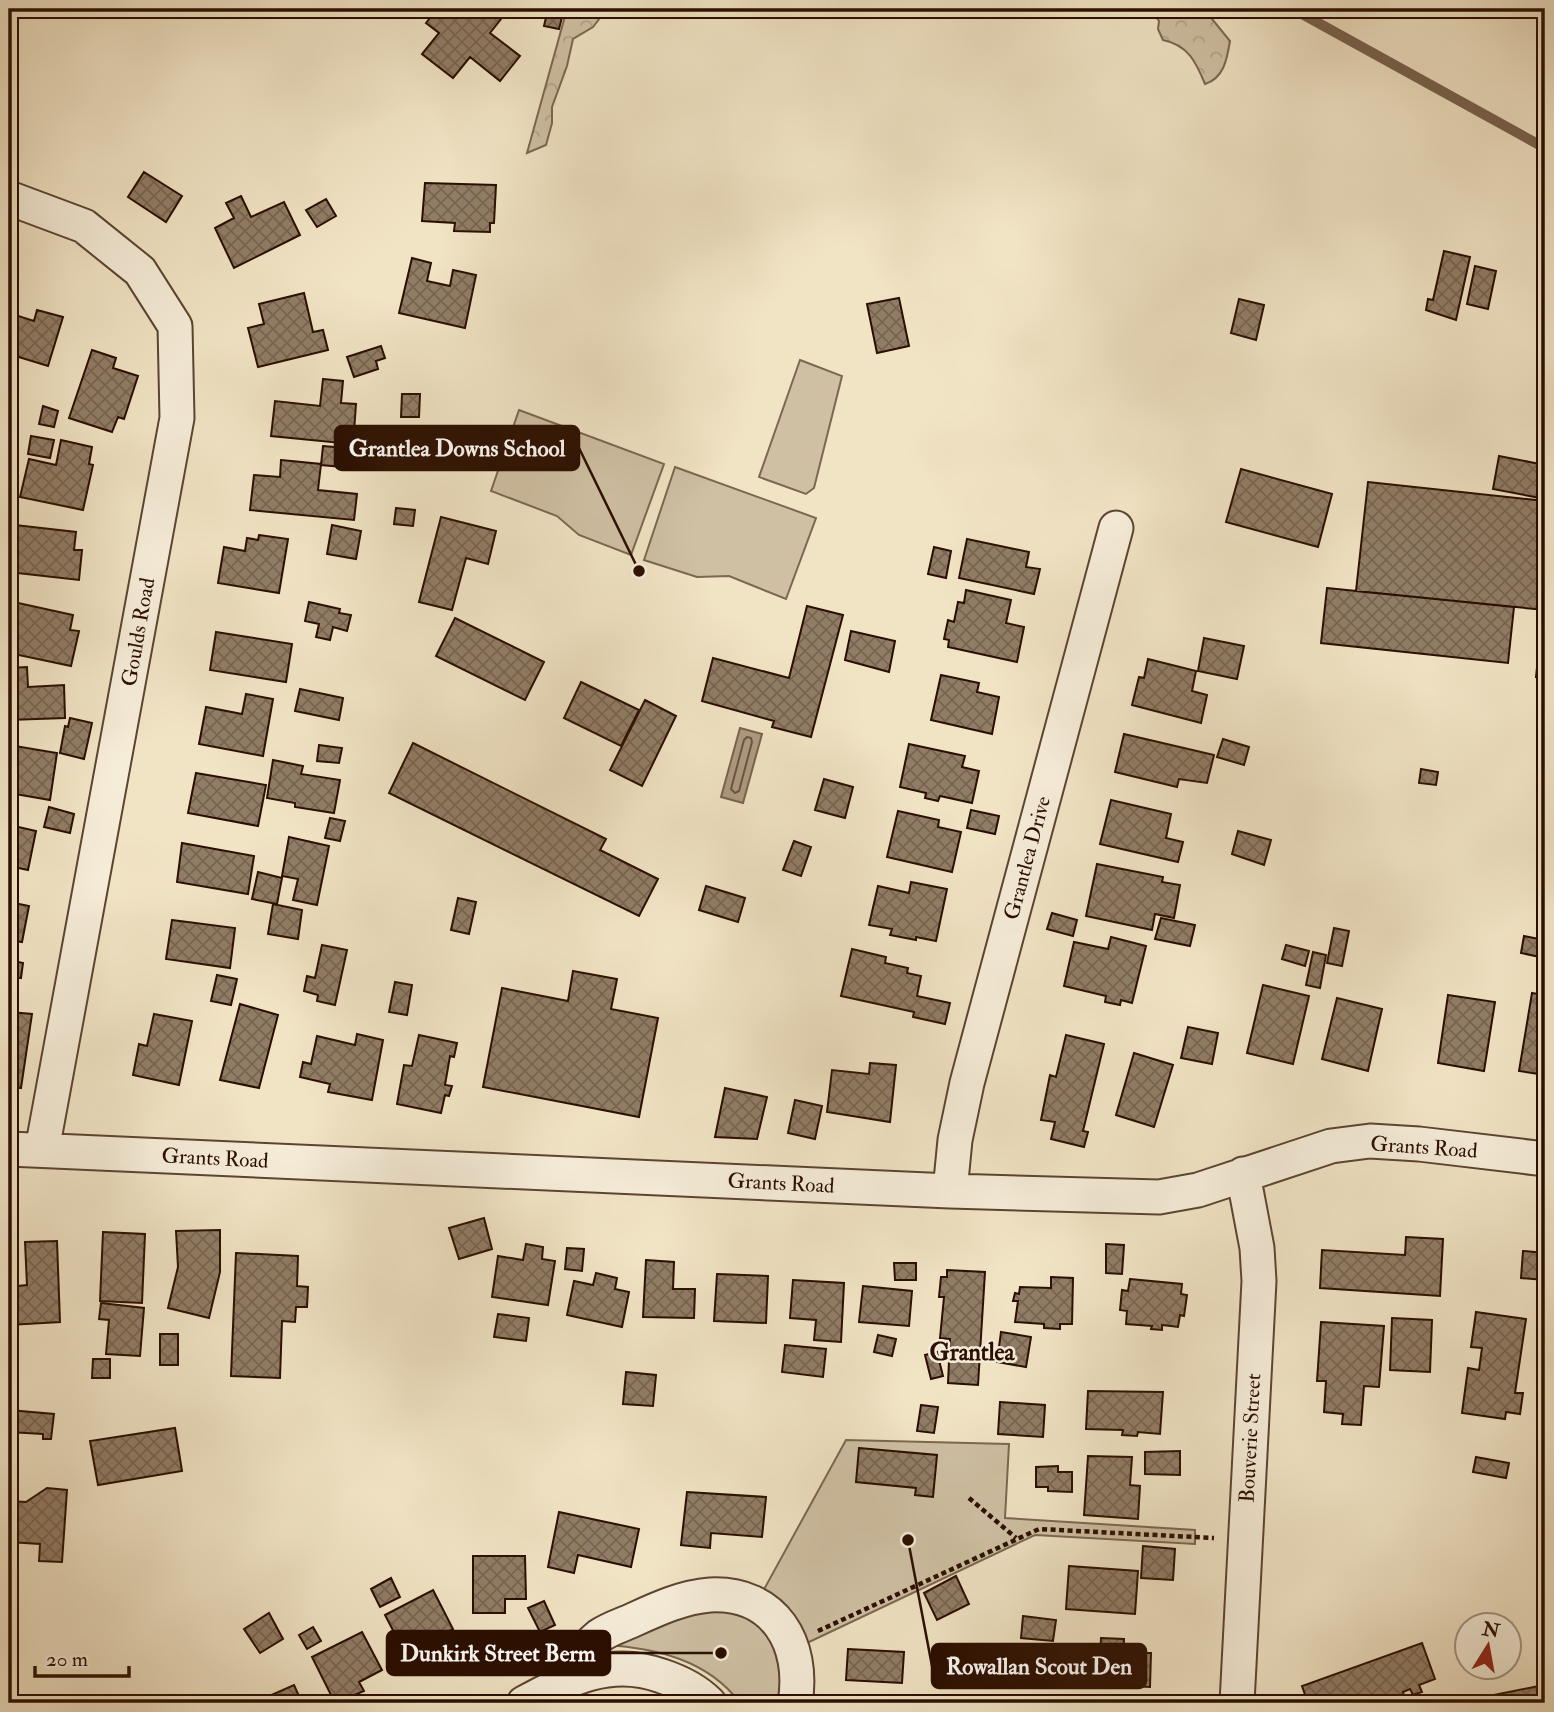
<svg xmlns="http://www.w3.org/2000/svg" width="1554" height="1712" viewBox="0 0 1554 1712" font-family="'IM FELL Double Pica',serif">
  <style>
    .forest { fill: url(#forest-crowns); stroke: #7c6752; stroke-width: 2 }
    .park { fill: #cfc0a4; stroke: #7c6752; stroke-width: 2 }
    .water { fill: #ad9b82; stroke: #79634e; stroke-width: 2 }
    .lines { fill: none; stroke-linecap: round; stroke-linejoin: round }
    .shore { stroke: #6c5441; stroke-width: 2 }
    .stream { stroke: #79634e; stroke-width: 10 }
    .building { fill: url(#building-cross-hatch); stroke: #2a0e00; stroke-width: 2 }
    .minor-casing { stroke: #5c4431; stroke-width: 37 }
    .path { stroke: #2a0e00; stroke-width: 4.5; stroke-dasharray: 5 3.5; stroke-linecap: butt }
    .minor { stroke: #f6edd9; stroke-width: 33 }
    .labels { text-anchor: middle; stroke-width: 5; stroke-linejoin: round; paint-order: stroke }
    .street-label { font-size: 21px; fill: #2a0e00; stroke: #f6edd9 }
    .quarter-label { font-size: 24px; font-weight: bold; fill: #2a0e00; stroke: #f6edd9 }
    .leader { fill: none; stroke: #2a0e00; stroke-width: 2.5 }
    .callout-dot { fill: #2a0e00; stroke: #f6edd9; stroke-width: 2.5 }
    .callout { fill: #2a0e00; stroke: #2a0e00; stroke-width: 2.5 }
    .callout-label { font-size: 23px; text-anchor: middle; font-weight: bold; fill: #fff }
  </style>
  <defs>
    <pattern id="forest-crowns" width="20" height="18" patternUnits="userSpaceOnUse" patternTransform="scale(1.75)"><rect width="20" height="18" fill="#cfc0a4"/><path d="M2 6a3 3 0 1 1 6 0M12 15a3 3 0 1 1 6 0" fill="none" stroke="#b2a48b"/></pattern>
    <pattern id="building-cross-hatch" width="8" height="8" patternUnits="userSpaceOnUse" patternTransform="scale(1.75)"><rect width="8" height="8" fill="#917d66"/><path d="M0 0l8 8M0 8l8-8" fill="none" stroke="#776552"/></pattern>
  </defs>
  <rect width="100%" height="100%" fill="#f1e4c5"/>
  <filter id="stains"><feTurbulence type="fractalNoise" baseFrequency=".00286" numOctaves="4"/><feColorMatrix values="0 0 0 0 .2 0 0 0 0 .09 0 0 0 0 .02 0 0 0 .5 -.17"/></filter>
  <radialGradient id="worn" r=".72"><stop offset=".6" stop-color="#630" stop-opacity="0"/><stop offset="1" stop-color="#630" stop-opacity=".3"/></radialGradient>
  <path class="forest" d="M567 9H621L603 14 593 27 573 39 567 66 552 107V123L546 145 527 153Z
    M1150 9H1204L1230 41C1227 59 1224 78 1205 84 1196 62 1188 45 1163 40L1158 29 1159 21Z"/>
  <path class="park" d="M800 360 842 376 814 488 806 494 759 477Z
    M519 410 664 464 631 555 579 535 557 516 491 491Z
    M675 467 816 518 786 599 729 576 697 577 644 560Z
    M846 1440 1009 1444 1005 1518 1195 1530V1544L1035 1535 807 1643 762 1593Z
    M728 1608 754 1617 775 1639 785 1662 783 1703H740C708 1660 656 1648 605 1645L698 1610Z"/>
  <path class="water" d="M740 728 762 734 743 803 721 797Z"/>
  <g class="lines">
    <path class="shore" d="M747 737 751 738 752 742 739 791 735 793 731 789 744 740Z"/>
    <path class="stream" d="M1293 9 1545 148"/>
  </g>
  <path class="building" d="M437 9H509L490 33 520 56 500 81 470 57 453 78 422 54 439 33 426 23Z
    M548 9H564L559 29 544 26Z
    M144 172 182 196 166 222 128 197Z
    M425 183 496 185 494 223H490V232L454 231 455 223 422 221Z
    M241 196 251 217 284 202 300 235 234 268 215 228 234 218 226 203Z
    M326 199 336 216 317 227 306 210Z
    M1444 251 1470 257 1456 320 1426 310 1428 299 1433 300Z
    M412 258 431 263 427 281 450 286 453 270 476 275 465 328 399 313Z
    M1475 266 1496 271 1488 309 1467 304Z
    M304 293 313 332 323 330 328 350 258 367 248 328 264 324 259 304Z
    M899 298 909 346 877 353 867 304Z
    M1239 299 1264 305 1256 340 1231 333Z
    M37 310 63 317 48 366 9 354V313L34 321Z
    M381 346 385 358 376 361 378 369 354 377 347 357Z
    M92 350 116 358 113 368 138 376 124 419 118 417 112 432 69 418Z
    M323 379 343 381 341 403 356 404 354 432 343 431 341 443 271 436 275 401 320 406Z
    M402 394H420L419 417H401Z
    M43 406 58 411 54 427 39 424Z
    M31 436 54 440 50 458 28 454Z
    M61 440 92 447 89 464 93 465 83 510 20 497 29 459 56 465Z
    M323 446 356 449 354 468 321 465Z
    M1499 456 1545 465V499L1493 489Z
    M281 460 321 464 318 490 357 494 354 520 250 510 254 475 280 477Z
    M1241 469 1332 494 1318 547 1226 522Z
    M1368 482 1545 501V610L1356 591Z
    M396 508 415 510 413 526 394 524Z
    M441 517 496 531 488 564 466 558 452 610 419 602Z
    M15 525 76 532 74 550H82L79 580 9 572V534H14Z
    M332 525 361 531 356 559 327 554Z
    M259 535 288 539 279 593 218 583 224 547 245 551 247 538 258 540Z
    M967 539 1029 552 1026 567 1040 569 1034 594 959 578Z
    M934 547 951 551 946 578 928 574Z
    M1327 588 1514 607 1508 663 1321 643Z
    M966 590 1011 600 1006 623 1024 627 1017 662 948 647 949 640 944 639 948 620 954 622 958 602 964 603Z
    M9 601 73 615 70 630 79 631 71 666 9 653Z
    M309 602 340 609 339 613 351 615 347 631 333 627 330 640 316 637 319 624 305 621Z
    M807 606 843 615 811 737 772 727 774 721 702 701 713 658 789 678Z
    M455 618 544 662 525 700 436 656Z
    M851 631 895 641 889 672 845 660Z
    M216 632 292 644 286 682 210 670Z
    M1204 638 1244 646 1237 679 1198 671Z
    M1540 639 1545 640V678L1536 677Z
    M1148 659 1196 671 1192 691 1207 695 1201 723 1132 705 1139 677 1144 678Z
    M27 667 28 687 64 685 65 718 9 720V668Z
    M941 675 979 683 977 692 999 697 992 734 931 720Z
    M581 682 639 710 621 746 564 718Z
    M300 689 343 698 339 720 295 711Z
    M246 694 273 699 263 756 199 744 206 707 242 714Z
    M645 700 676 716 642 786 610 770Z
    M70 718 92 723 84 759 60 753 65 726 68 727Z
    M1124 734 1214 755 1207 783 1179 779 1177 787 1115 772Z
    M1223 739 1249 747 1244 765 1217 757Z
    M413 743 606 839 600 850 658 879 639 916 389 793Z
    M909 744 965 756 962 767 979 771 972 803 940 796 938 801 925 798 926 793 900 787Z
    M9 745 57 753 50 800 9 793Z
    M319 745 342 748 339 763 317 761Z
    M273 760 303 766 301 774 340 780 334 813 295 807V803L267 798Z
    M1421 769 1438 772 1436 785 1419 783Z
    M196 773 266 785 258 826 188 813Z
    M824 779 853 787 845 818 815 810Z
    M1111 800 1171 814 1166 838 1183 842 1178 862 1100 844Z
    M49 807 74 814 70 833 44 827Z
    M9 808 17 810 14 826 36 831 28 870 9 866Z
    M971 810 999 816 995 834 967 828Z
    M898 811 939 820 938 827 961 832 952 872 887 857Z
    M330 818 345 821 340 841 325 838Z
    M1238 831 1271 840 1264 865 1232 854Z
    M289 837 329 846 317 905 293 900 298 879 282 876Z
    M794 841 811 847 801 876 783 870Z
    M182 843 254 856 248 894 177 882Z
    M1097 864 1163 877 1162 882 1180 885 1174 918 1155 914 1152 930 1086 916Z
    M258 872 282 878 277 904 252 899Z
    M911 882 947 889 936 941 916 937V940L890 935 892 929 869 925 878 886 909 893Z
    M706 886 745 898 738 922 699 910Z
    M458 898 476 902 469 934 451 930Z
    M9 902 29 906 22 942 9 940Z
    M273 904 302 910 298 939 268 934Z
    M1052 913 1077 920 1073 936 1047 929Z
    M1161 918 1195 925 1190 946 1155 939Z
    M172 920 235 928 230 968 166 959Z
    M1334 928 1349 931 1342 966 1327 963Z
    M1524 936 1544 940 1540 957 1521 953Z
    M1111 937 1146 946 1132 1003 1121 1000 1120 1005 1105 1002 1106 996 1064 986 1074 942 1108 949Z
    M322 945 347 950 335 1005 317 1001 318 995 304 991 307 976 315 978Z
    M1286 945 1309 951 1305 966 1282 959Z
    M852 949 886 957 885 963 908 968 907 973 921 976 917 996 950 1003 945 1024 913 1017 914 1012 841 996Z
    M1313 952 1326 955 1320 988 1306 985Z
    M9 960 23 963 21 978 9 976Z
    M573 971 617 979 611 1009 658 1018 639 1117 483 1087 502 988 568 1001Z
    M217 975 237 979 231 1005 211 1001Z
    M395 982 412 985 407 1015 389 1012Z
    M1263 985 1309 996 1293 1064 1247 1053Z
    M1532 993 1545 995V1075L1519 1071Z
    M1448 995 1495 1002 1484 1071 1438 1063Z
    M1337 998 1382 1009 1368 1071 1322 1059Z
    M240 1004 278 1015 259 1088 220 1080Z
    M9 1012 32 1014 21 1088 9 1086Z
    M154 1014 192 1021 179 1085 133 1075 139 1044 147 1046Z
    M1188 1027 1218 1033 1212 1064 1181 1058Z
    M357 1034 383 1040 372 1100 328 1092 330 1084 300 1077 303 1062 311 1064 317 1036 355 1045Z
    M419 1035 457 1043 454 1057 450 1056 445 1085 452 1086 449 1096 445 1095 441 1113 397 1104 404 1065 412 1066Z
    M1066 1035 1104 1044 1083 1131 1088 1132 1084 1147 1051 1139 1055 1122 1041 1120 1050 1075 1056 1077Z
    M1134 1053 1173 1065 1154 1127 1116 1115Z
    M870 1063 896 1065 890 1122 827 1112 832 1070 869 1074Z
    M725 1088 767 1097 757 1139 715 1137Z
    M795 1100 822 1106 815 1139 788 1133Z
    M484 1218 492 1249 459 1259 449 1228Z
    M220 1230V1272L209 1318 168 1308 178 1267 176 1231Z
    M103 1232 145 1234 142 1303 100 1301Z
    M1406 1237 1443 1239 1440 1296 1320 1288 1322 1250 1405 1255Z
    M57 1241 60 1322 9 1325V1287L27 1285 25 1242Z
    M526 1244 543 1247 542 1259 555 1261 548 1305 492 1297 498 1256 523 1260Z
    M1106 1244 1124 1245 1122 1274 1106 1273Z
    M567 1248 584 1249 582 1271 565 1269Z
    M1523 1251 1545 1253 1544 1280 1521 1278Z
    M236 1253 298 1256 297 1286 308 1287 307 1307H296L295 1322 282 1321 280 1378 231 1376Z
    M646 1260 674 1262 673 1289H695L694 1318 643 1317Z
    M894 1263H916V1280H895Z
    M947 1270 985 1272 978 1385 948 1383 950 1339 940 1338 944 1297H939L941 1277H947Z
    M596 1273 617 1278 615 1289 629 1292 622 1327 567 1315 574 1281 593 1285Z
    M717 1274 768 1276 766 1323 714 1321Z
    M1051 1277 1073 1278 1072 1324H1060V1329L1044 1328V1324L1015 1322 1018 1301H1013L1015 1293 1019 1294 1020 1287 1051 1288Z
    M1130 1279 1182 1284 1181 1294 1187 1295 1184 1316 1180 1315 1178 1327 1162 1325V1330L1151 1329 1152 1326 1126 1324 1127 1311 1120 1310 1122 1290 1128 1291Z
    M793 1280 844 1283 841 1342 814 1340 816 1320 790 1318Z
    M863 1286 912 1291 909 1326 859 1322Z
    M101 1303 144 1308 140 1356 106 1354 109 1320 99 1319Z
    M1476 1312 1526 1319 1515 1393H1523L1520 1414 1506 1412 1505 1419 1462 1413 1468 1368 1479 1370 1482 1348 1471 1347Z
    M498 1314 529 1318 526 1341 494 1337Z
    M1392 1318 1432 1320 1430 1372 1390 1370Z
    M1321 1322 1384 1326 1379 1387 1364 1386 1361 1425 1342 1424 1343 1414 1324 1412 1326 1381H1317Z
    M1001 1332 1031 1337 1026 1367 997 1362Z
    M160 1334H178V1365H160Z
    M878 1335 896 1339 892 1356 874 1352Z
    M785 1345 826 1349 823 1377 782 1372Z
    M937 1352 943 1376 931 1379 925 1355Z
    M93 1359H110V1378H92Z
    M626 1372 656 1375 653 1406 623 1404Z
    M1088 1391 1163 1392 1160 1434 1138 1432 1137 1436 1122 1435 1123 1430 1086 1429Z
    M1000 1402 1045 1405 1043 1437 998 1434Z
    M921 1405 938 1407 934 1433 917 1431Z
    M9 1410 54 1414 51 1439H43V1434L9 1432Z
    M175 1428 182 1471 98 1485 90 1441Z
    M859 1448 937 1455 933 1497 915 1495 916 1488 856 1482Z
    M1180 1451V1475L1145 1474V1452Z
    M1088 1456 1132 1457 1130 1485 1140 1486 1138 1519 1084 1515Z
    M1476 1457 1509 1463 1506 1478 1473 1472Z
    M1058 1466V1472H1072V1492L1048 1491V1487H1036V1467Z
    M47 1488 67 1490 62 1562 39 1561 40 1544 9 1542V1501L26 1502Z
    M687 1492 766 1497 762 1537 711 1533 710 1548 681 1545Z
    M559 1512 639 1529 631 1567 578 1555 574 1573 548 1567Z
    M1143 1546 1175 1549 1173 1580 1141 1578Z
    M473 1556H525L526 1599H505V1613H473Z
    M1069 1566 1138 1571 1135 1614 1066 1609Z
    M956 1576 969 1604 937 1620 924 1593Z
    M391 1578 400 1597 380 1607 371 1589Z
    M433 1590 453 1629 433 1640 438 1652 411 1665 385 1615Z
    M544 1601 555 1625 540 1632 528 1608Z
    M269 1613 283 1639 260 1653 244 1629Z
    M1023 1616 1056 1620 1053 1641 1021 1638Z
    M313 1627 321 1641 307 1649 299 1635Z
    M362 1632 382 1670 359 1682 364 1691 335 1703 312 1657Z
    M1101 1638 1124 1639 1123 1685 1094 1683 1097 1656H1100Z
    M1422 1643 1435 1679 1419 1685 1422 1692 1413 1695 1410 1689 1403 1692 1405 1701 1396 1703 1393 1696 1372 1703H1308L1302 1686Z
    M848 1649 904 1652 902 1683 846 1680Z
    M1129 1653H1151L1150 1687 1128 1686Z
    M294 1685 302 1703H253Z
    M1539 1686 1543 1703H1465L1464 1701Z
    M193 1695 195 1703 210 1699 211 1703H170Z"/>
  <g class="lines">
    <g class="minor-casing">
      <path id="minor" d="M9 198 84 226 140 271 175 326 177 418 42 1150
        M9 1149 950 1191 1159 1197 1198 1190 1331 1146 1370 1141 1419 1144 1545 1159
        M950 1191 955 1140 967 1083 1116 528
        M562 1683C573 1666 583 1649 599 1636 609 1629 622 1625 633 1620 657 1609 683 1597 710 1595 775 1592 805 1644 795 1703
        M524 1703C569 1679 610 1657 662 1676 680 1682 696 1690 709 1703
        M1237 1703 1259 1281 1257 1248 1243 1174"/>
    </g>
    <path class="path" d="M969 1498 1016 1538
      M818 1631 1039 1529 1214 1538"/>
    <use href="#minor" class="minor"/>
  </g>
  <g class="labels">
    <g class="street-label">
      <text transform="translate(138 632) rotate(-80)" y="7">Goulds Road</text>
      <text transform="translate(1027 858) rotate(-75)" y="7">Grantlea Drive</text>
      <text transform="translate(1424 1147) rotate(4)" y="7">Grants Road</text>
      <text transform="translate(215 1158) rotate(3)" y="7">Grants Road</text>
      <text transform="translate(781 1183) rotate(3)" y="7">Grants Road</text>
      <text transform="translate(1250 1438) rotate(-87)" y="7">Bouverie Street</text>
    </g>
    <g class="quarter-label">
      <text x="972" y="1360">Grantlea</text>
    </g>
  </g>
  <path class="leader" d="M639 571L579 448M721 1653L610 1653M908 1540L932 1666"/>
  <g class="callout-dot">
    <circle cx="639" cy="571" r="7"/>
    <circle cx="721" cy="1653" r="7"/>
    <circle cx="908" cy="1540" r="7"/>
  </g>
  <g class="callout">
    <rect x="335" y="426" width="244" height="44" rx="7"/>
    <rect x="387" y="1631" width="223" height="44" rx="7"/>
    <rect x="932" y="1644" width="214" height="44" rx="7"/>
  </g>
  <g class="callout-label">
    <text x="457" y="456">Grantlea Downs School</text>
    <text x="498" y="1661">Dunkirk Street Berm</text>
    <text x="1039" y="1674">Rowallan Scout Den</text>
  </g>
  <rect width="1554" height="1712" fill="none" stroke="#f1e4c5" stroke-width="35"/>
  <rect x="10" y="10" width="1533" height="1691" fill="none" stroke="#2a0e00" stroke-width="3.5"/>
  <rect x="18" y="18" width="1519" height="1677" fill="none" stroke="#2a0e00" stroke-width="2"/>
  <g transform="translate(1488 1646) rotate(11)"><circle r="33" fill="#f6edd9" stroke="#a49482" stroke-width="2"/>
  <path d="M0-5L12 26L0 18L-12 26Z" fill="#8f2418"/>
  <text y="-10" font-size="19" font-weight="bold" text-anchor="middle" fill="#2a0e00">N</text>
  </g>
  <path d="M35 1666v10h94v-10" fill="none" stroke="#2a0e00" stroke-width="3.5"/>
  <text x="46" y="1666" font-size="21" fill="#2a0e00" stroke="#f6edd9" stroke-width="5" paint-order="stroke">20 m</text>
  <rect width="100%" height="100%" filter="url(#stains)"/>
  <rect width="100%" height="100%" fill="url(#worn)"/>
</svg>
